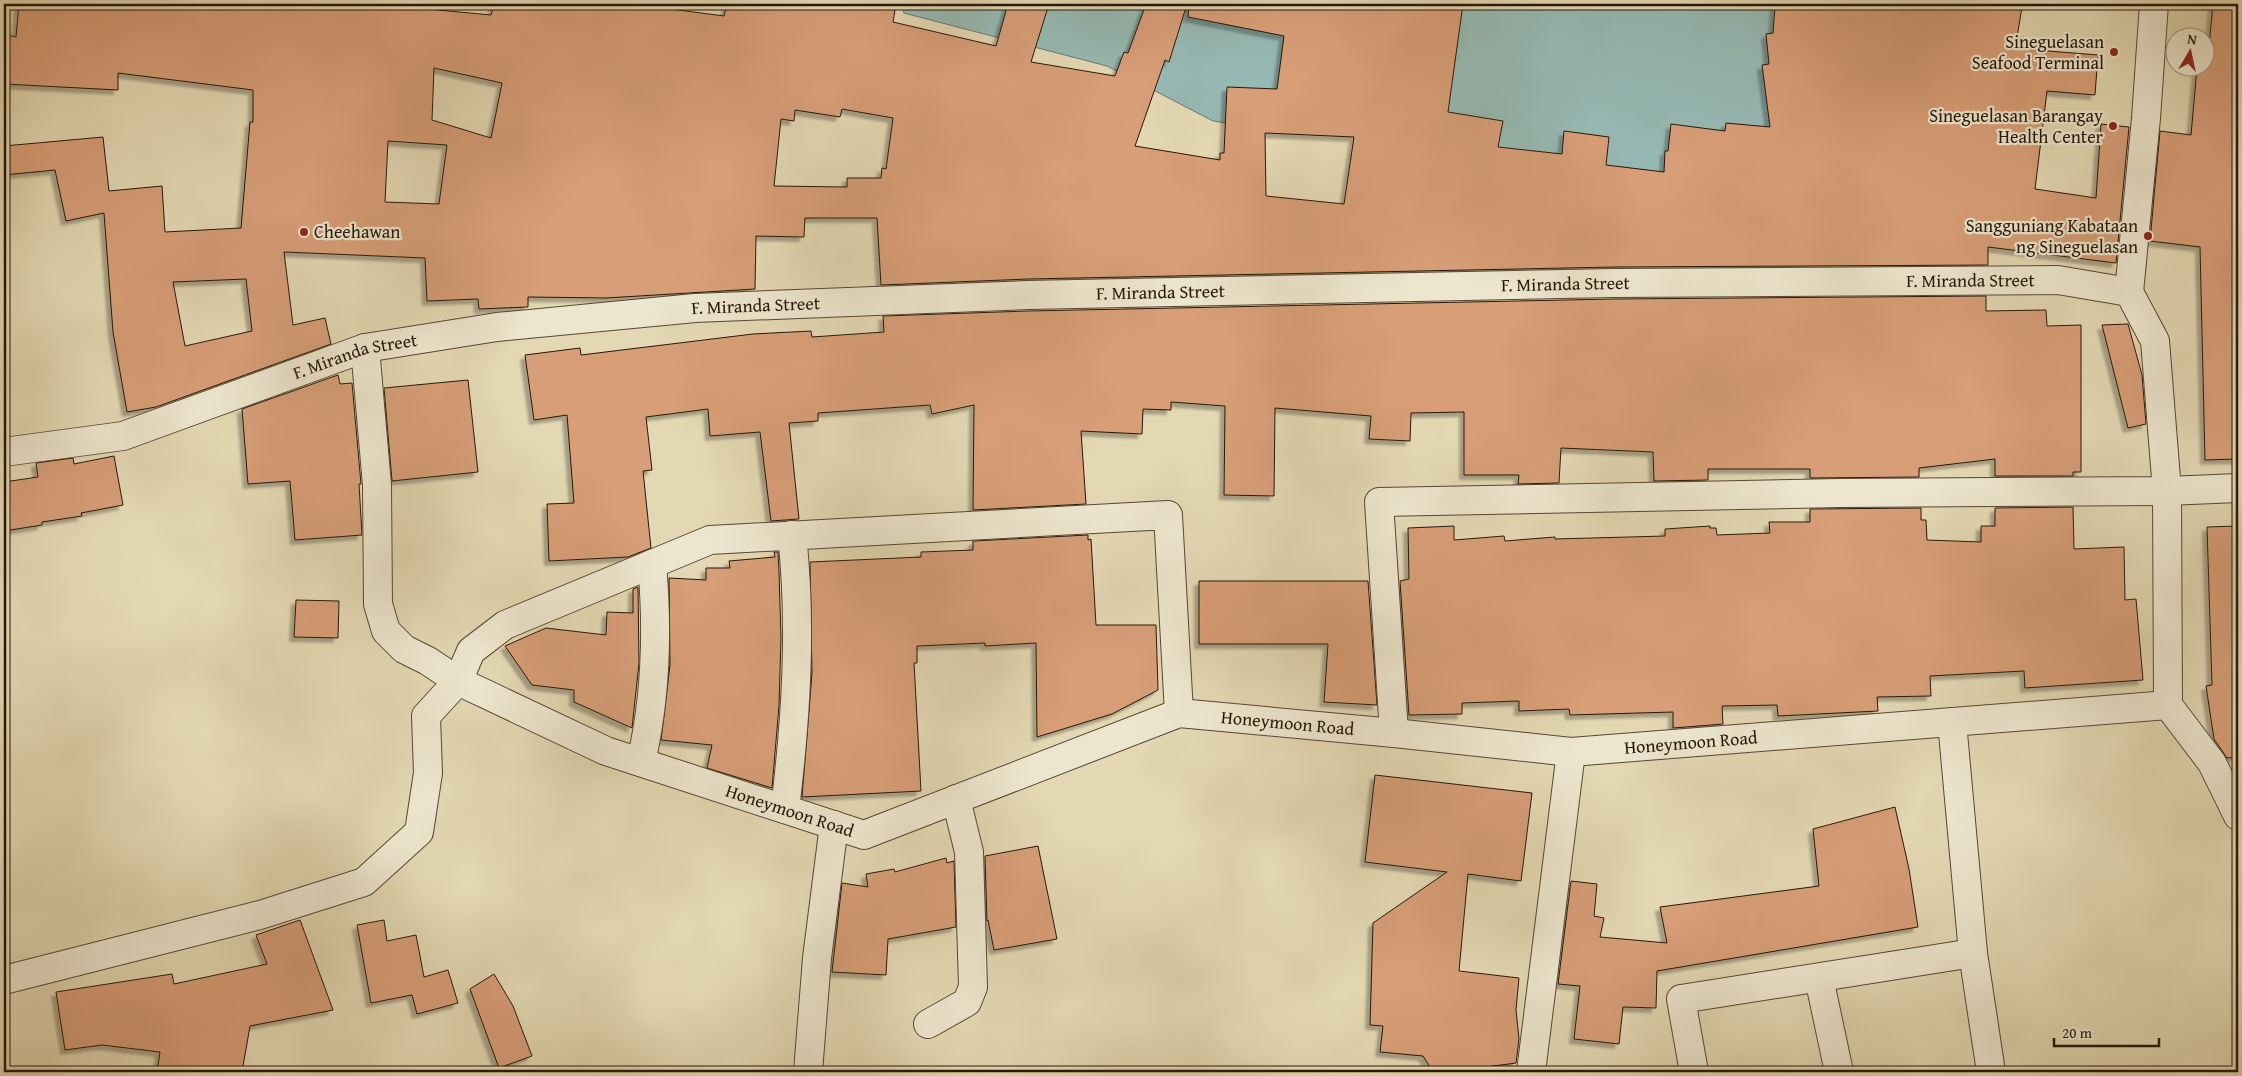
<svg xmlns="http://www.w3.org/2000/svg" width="2242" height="1076" viewBox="0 0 2242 1076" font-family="'Gentium Book Plus',serif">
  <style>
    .water { fill: #96b9b3; stroke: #69786f }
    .building { fill: #d79e77; stroke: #261709; fill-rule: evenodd; filter: url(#shadow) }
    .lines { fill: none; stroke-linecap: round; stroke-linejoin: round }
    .minor-casing { stroke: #554734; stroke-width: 30 }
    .minor { stroke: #ede6ce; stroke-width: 28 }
    .poi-dot { fill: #8f2418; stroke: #ede6ce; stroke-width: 2 }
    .labels { text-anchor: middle; stroke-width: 4.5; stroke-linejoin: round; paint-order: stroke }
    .poi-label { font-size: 18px; fill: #261709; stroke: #ede6ce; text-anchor: end }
    .street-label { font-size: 18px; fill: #261709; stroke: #ede6ce }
  </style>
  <defs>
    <filter id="shadow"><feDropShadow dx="-4.5" dy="4.5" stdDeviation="1" flood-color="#0004"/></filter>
  </defs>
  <rect width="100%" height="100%" fill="#e3d8b3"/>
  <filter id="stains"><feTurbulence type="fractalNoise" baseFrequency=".004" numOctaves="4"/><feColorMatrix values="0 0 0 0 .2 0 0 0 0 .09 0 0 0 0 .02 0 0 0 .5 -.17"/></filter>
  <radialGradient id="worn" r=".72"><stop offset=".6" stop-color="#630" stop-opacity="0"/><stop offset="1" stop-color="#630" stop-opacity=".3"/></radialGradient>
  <path class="water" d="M901 4H1314L1297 91 1273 130 1213 121 1107 66 904 13Z
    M1438 4H1911L1743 184 1524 190 1433 115Z"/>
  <path class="building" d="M19 4H375L491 15 494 4H633L724 16 727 4H896L893 22 996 46 1008 4H1049L1031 62 1115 76 1124 52 1128 53 1146 4H1187L1169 62 1165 60 1135 146 1220 160V153H1224L1227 87 1277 89 1284 36 1188 17 1189 4H1463L1448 112 1503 121 1498 147 1562 154 1564 131 1609 137 1606 165 1664 172 1665 151H1668L1671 124 1725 131 1726 123 1770 127 1762 65 1769 64 1766 34 1773 33 1775 6 1804 9V4H2000L2022 7 2017 37 2025 38 2023 49 2098 55 2095 95 2047 91 2035 189 2096 198 2101 124 2129 127 2116 263 1988 247V265L1614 267 1028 279 881 285 877 218H805L804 237 756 236 755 289 606 298 528 297V307L479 309 478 299 427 301 425 258 284 252 293 325 325 318 331 344 156 407 127 412 113 332 104 213 66 221 55 170 4 175V146L103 137 109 191 162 186 165 232 241 228 250 122H253V90L118 73V90L4 84V34L16 37ZM434 68 502 83 491 138 432 120ZM842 109 893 118 886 169 882 168 881 178H847V187L774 186 781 119 794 121 795 110 840 117ZM1265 133 1354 137 1344 204 1266 196ZM388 141 447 145 439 204 385 202ZM246 279 252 331 185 346 173 282Z
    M2213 4H2238V459L2205 460 2200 247 2150 241 2160 131 2191 135 2197 68H2207Z
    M1986 296V311L2046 310 2047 326 2081 325V472H2073V476H1995V459L1919 468V477L1810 478V469H1708V480L1654 481 1653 452 1561 448 1559 483 1518 484 1519 475H1464V412L1411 413 1410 441 1369 439 1371 416 1275 408 1274 496 1224 495 1225 406 1171 402V410L1143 409 1142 434 1081 431 1086 504 973 510 974 405 932 414 930 405 818 413V421L789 423 799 519 771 521 760 432 710 436 708 409 646 417 652 470 643 471 651 548 628 557 549 561 547 504 574 503 567 415 534 420 525 355 580 348 581 355 753 334 811 331 812 337 884 332 883 316 1028 311 1614 299Z
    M2128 324 2142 375 2146 424 2128 428 2102 325Z
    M338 375 340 384 352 383 361 484H359L362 535 295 540 290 481 248 484 242 409Z
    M468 380 478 472 392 481 384 388Z
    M114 456 123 505 81 513 82 516 42 522V525L4 531V482L38 477 36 463 73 458 74 464Z
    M2073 507 2074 549 2124 547 2125 600 2136 599 2143 680 2025 688 2024 671 1930 676 1931 696 1877 697 1878 711 1778 716 1777 705 1722 706 1723 724 1673 728V712L1570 715 1569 709 1519 711V701L1462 703V714L1409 715 1400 581 1409 579 1408 528 1454 526V540L1504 536 1505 541 1555 537V539L1665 536V529L1710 526V528H1716L1717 535 1770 533 1769 522H1810V509L1921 508V520H1926L1927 540 1981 542V526H1995V508Z
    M2238 526V757L2227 758 2214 739 2206 686 2212 685 2207 527Z
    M1088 535V540L1091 539 1096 625H1156L1158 690 1112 714 1037 737 1036 643 985 646V643L917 646V663H914L921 791 802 797 812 673 810 562 921 557V552L973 550V541Z
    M774 552H778L779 571 781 638 779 706 772 788 707 768 712 745 661 740 670 665 669 578 706 580V568H730L729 561 775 557Z
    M1199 581H1368L1377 705 1324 702 1328 644H1199Z
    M638 587 639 663 632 728 574 702V690L532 685 505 646 546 628 606 635 607 612 633 613V589Z
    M296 600 339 601 338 638 294 637Z
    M1375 775 1532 793 1521 881 1468 874 1459 971 1519 978 1516 1010 1519 1039 1516 1063 1448 1072H1433L1423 1056 1380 1052 1383 1026 1370 1025 1373 923 1447 872 1365 862Z
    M1895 807 1909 869 1918 927 1657 971 1656 1008 1623 1007 1619 1044 1574 1039 1580 986 1558 984 1571 881 1597 884 1594 916 1604 918 1600 937 1667 943 1660 907 1819 886 1813 829Z
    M1038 846 1057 939 994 950 988 920 987 921 985 856Z
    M946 858 947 863 954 861 956 927 888 939 886 975 832 972 842 883 868 887 866 874 894 869 895 872Z
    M300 920 333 1010 250 1026 242 1072H157L160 1052 102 1045 65 1050 56 992 172 974 174 984 267 964 256 935Z
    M384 920 387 941 416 935 424 977 448 970 458 1003 417 1014 412 995 371 1003 357 925Z
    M494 974 513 1006 532 1056 499 1068 470 989Z"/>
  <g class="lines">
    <g class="minor-casing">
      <g id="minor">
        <path d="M2129 292 2146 118 2154 4"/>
        <path id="s1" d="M365 348 377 485 378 604 386 631 404 649 428 661 458 681 606 751 864 835 1179 713 1394 733 1571 752 2168 705"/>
        <path id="s2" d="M4 452 123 436 365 348 497 327 695 308 1028 295 1614 283 2058 280 2129 292 2155 341 2167 491 2168 705"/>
        <path d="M2168 705 2212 763 2238 816"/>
        <path d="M1952 722 1973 953 1991 1072"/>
        <path d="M1394 733 1379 502 1841 493 2167 491 2238 488"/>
        <path d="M641 762C656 697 658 631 652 564"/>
        <path d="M785 809C796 718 802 627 792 535"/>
        <path d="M1819 978 1839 1072"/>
        <path d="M4 980 260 915 364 882 419 832 428 773 426 716 458 681 471 651 505 625 710 540 1168 515 1179 713"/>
        <path d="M928 1024 967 1002 973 987 969 852 956 799"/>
        <path d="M808 1072 817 958 834 825"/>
        <path d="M1531 1072 1571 752"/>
        <path d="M1694 1072 1681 999 1973 953"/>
      </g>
    </g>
    <use href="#minor" class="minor"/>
  </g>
  <g class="poi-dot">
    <circle cx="2114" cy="52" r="5"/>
    <circle cx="2113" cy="126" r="5"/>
    <circle cx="304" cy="232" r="5"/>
    <circle cx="2148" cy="236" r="5"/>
  </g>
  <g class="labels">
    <g class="poi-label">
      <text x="2104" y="48">Sineguelasan<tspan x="2104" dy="21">Seafood Terminal</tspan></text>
      <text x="2103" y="122">Sineguelasan Barangay<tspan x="2103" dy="21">Health Center</tspan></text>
      <text x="2138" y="232">Sangguniang Kabataan<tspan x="2138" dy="21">ng Sineguelasan</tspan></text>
      <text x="314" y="238" text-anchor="start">Cheehawan</text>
    </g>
    <g class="street-label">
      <text dy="6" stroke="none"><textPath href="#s2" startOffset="1986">F. Miranda Street</textPath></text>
      <text dy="6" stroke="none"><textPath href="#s2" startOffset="1581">F. Miranda Street</textPath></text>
      <text dy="6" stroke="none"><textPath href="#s2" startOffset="1176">F. Miranda Street</textPath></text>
      <text dy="6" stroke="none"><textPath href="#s2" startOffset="771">F. Miranda Street</textPath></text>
      <text dy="6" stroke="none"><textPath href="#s2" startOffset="366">F. Miranda Street</textPath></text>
      <text dy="6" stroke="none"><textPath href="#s1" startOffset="1255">Honeymoon Road</textPath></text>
      <text dy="6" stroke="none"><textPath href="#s1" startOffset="1660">Honeymoon Road</textPath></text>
      <text dy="6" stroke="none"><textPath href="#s1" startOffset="730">Honeymoon Road</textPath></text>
    </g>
  </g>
  <rect width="2242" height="1076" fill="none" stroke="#e3d8b3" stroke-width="20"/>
  <rect x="5" y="5" width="2232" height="1066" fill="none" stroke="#261709" stroke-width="2.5"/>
  <rect x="10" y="10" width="2222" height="1056" fill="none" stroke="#261709"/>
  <g transform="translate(2190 52) rotate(9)"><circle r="24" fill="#ede6ce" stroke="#9d937f"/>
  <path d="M0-4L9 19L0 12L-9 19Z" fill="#8f2418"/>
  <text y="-8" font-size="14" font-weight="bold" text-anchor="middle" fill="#261709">N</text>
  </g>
  <path d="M2054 1038v8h105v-8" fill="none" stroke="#261709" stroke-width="2.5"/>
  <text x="2062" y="1038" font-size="15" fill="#261709" stroke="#ede6ce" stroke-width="4" paint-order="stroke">20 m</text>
  <rect width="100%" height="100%" filter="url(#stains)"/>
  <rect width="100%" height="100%" fill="url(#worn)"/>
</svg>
